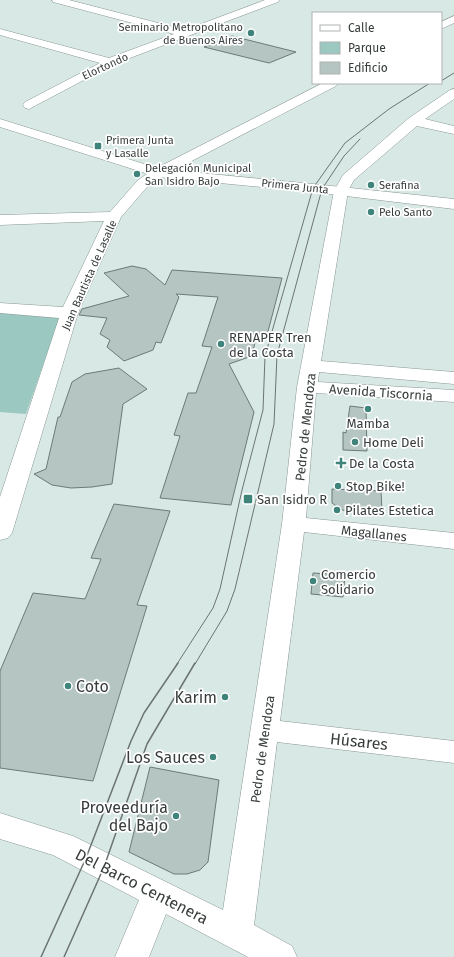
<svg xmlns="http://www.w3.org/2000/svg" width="454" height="957" viewBox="0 0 454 957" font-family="'Fira Sans',sans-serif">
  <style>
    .green { fill: #9bc8c1 }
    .building { fill: #b5c5c2; stroke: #6c7a78 }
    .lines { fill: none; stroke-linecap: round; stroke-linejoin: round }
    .minor-casing { stroke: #899795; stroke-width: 1 }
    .tertiary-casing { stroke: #899795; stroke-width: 1 }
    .minor { fill: #fff; fill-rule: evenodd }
    .tertiary { fill: #fff; fill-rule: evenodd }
    .tram-far1 { stroke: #6b7473; stroke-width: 1 }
    .tram { stroke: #6b7473; stroke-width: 1.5 }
    .poi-dot { fill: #3e847b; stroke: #fff; stroke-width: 1.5 }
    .labels { text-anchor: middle; stroke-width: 3.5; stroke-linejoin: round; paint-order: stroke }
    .far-poi-label { font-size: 11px; fill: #373d3c; stroke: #fff; text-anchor: start }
    .far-street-label { font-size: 11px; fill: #373d3c; stroke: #fff }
    .poi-label { font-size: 13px; fill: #373d3c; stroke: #fff; text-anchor: start }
    .street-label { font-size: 13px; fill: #373d3c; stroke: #fff }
    .near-poi-label { font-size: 16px; fill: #373d3c; stroke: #fff; text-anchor: end }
    .near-street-label { font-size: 16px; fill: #373d3c; stroke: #fff }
  </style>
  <rect width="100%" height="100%" fill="#d8e8e5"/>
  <path class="green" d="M0 312 60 316 26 414 0 412Z"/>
  <path class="building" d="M232 36 296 52 269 63 204 47Z
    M132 266 146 269 165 285 172 270 282 278 266 339 256 338 252 356 229 364 254 412 231 505 160 498 180 436 174 435 188 393H196L212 347 202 346 218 297 176 294 179 297 161 343 156 342 153 350 124 361 107 347 110 340 100 334 107 318 79 315 82 309 129 296 104 273Z
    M119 368 147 389 123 404 112 484 92 487 71 488 52 485 34 474 46 469 58 417H60L72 382 85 374Z
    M350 406 366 408 367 451 343 450V432L346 433Z
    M332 489 381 491 382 511 363 510 357 512 342 510 332 503Z
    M114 504 170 511 137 605 147 606 93 781 0 768V671L33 593 85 599 101 559 91 558Z
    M313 573 345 575 343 597 311 594Z
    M150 767 219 780 208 862 200 870 187 874H174L129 852Z"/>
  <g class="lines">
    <g class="minor-casing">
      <path id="minor" d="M52 0H69L185 30 265 0H279L278 2 114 64 29 109 25 108 23 105 25 102 100 63 0 35V29L109 58 174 34 53 2Z
        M454 16V23L441 29V22Z
        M323 83H338L336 86 163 176 148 186 121 217 78 313 12 533 8 538 0 540V497L59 318 0 313V303L63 307 104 221 0 225V215L110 212 138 180 153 170Z
        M454 89V99L425 119 454 126V134L417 126 354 180 348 191 321 361 454 372V384L319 372 318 382 454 390V402L316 393 306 518 454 533V549L304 532 280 721 454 741V763L277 742 254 925 292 946 297 957H248L166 914 149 957H115L139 900 53 855 0 839V813L73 836 223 910 282 524 297 387 334 191 343 175 409 118 450 90Z"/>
    </g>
    <g class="tertiary-casing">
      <path id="tertiary" d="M0 119 160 169 313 184 454 199V209L313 192 158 177 0 127Z"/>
    </g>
    <use href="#minor" class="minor"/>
    <use href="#tertiary" class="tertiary"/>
    <path class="tram-far1" d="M441 81 454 73
      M177 664 213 608 220 589 242 490 263 410 265 356 313 188 345 143 389 109 430 83
      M195 664 227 611 235 589 274 424 277 355 322 189 344 156 360 139"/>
    <path class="tram" d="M41 957 86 858 131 741 144 713 178 663
      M64 957 104 867 147 744 195 663"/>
  </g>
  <g class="poi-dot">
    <circle cx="251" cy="33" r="4"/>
    <rect x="94" y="142" width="8" height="8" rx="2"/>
    <circle cx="137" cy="174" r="4"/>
    <circle cx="371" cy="185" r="4"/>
    <circle cx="371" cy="212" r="4"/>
    <circle cx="221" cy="344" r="4"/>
    <circle cx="368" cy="409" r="4"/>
    <circle cx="355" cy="442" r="4"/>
    <path d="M339 457h4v4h4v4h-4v4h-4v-4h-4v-4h4z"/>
    <circle cx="338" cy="486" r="4"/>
    <rect x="243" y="494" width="10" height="10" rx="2"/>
    <circle cx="337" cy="510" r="4"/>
    <circle cx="313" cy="581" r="4"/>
    <circle cx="68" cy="686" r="4"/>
    <circle cx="225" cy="697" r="4"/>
    <circle cx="213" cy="757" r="4"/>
    <circle cx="176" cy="816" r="4"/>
  </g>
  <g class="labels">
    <g class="far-poi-label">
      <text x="243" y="31" text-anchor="end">Seminario Metropolitano<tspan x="243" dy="13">de Buenos Aires</tspan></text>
      <text x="106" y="144">Primera Junta<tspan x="106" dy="13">y Lasalle</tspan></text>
      <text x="145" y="172">Delegación Municipal<tspan x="145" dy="13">San Isidro Bajo</tspan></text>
      <text x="379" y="189">Serafina</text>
      <text x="379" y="216">Pelo Santo</text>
    </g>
    <g class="far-street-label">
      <text transform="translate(105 66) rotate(-25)" y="4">Elortondo</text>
      <text transform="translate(295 186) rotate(6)" y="4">Primera Junta</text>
      <text transform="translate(89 275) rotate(-66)" y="4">Juan Bautista de Lasalle</text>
    </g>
    <g class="poi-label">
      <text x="229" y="342">RENAPER Tren<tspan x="229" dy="15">de la Costa</tspan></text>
      <text x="368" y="428" text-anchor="middle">Mamba</text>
      <text x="363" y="447">Home Deli</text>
      <text x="349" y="468">De la Costa</text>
      <text x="346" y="491">Stop Bike!</text>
      <text x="257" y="504">San Isidro R</text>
      <text x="345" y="515">Pilates Estetica</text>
      <text x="321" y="579">Comercio<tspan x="321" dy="15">Solidario</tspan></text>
    </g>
    <g class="street-label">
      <text transform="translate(381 392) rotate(4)" y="5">Avenida Tiscornia</text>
      <text transform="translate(305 427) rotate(-84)" y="5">Pedro de Mendoza</text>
      <text transform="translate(374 533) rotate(6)" y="5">Magallanes</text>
      <text transform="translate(262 749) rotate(-82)" y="5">Pedro de Mendoza</text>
    </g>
    <g class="near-poi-label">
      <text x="76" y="692" text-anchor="start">Coto</text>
      <text x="217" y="703">Karim</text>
      <text x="205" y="763">Los Sauces</text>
      <text x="168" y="813">Proveeduría<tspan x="168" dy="18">del Bajo</tspan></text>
    </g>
    <g class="near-street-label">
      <text transform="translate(359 741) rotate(6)" y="6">Húsares</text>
      <text transform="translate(142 886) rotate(27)" y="6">Del Barco Centenera</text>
    </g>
  </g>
  <rect x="312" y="12" width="130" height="72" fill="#ffffff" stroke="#afb1b1"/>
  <rect x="320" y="25" width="20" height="6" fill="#ffffff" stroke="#afb1b1"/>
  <text x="348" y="32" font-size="12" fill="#373d3c">Calle</text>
  <rect x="320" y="42" width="20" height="12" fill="#9bc8c1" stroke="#afb1b1"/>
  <text x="348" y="52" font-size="12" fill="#373d3c">Parque</text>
  <rect x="320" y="62" width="20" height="12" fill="#b5c5c2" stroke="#afb1b1"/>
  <text x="348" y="72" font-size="12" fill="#373d3c">Edificio</text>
</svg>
